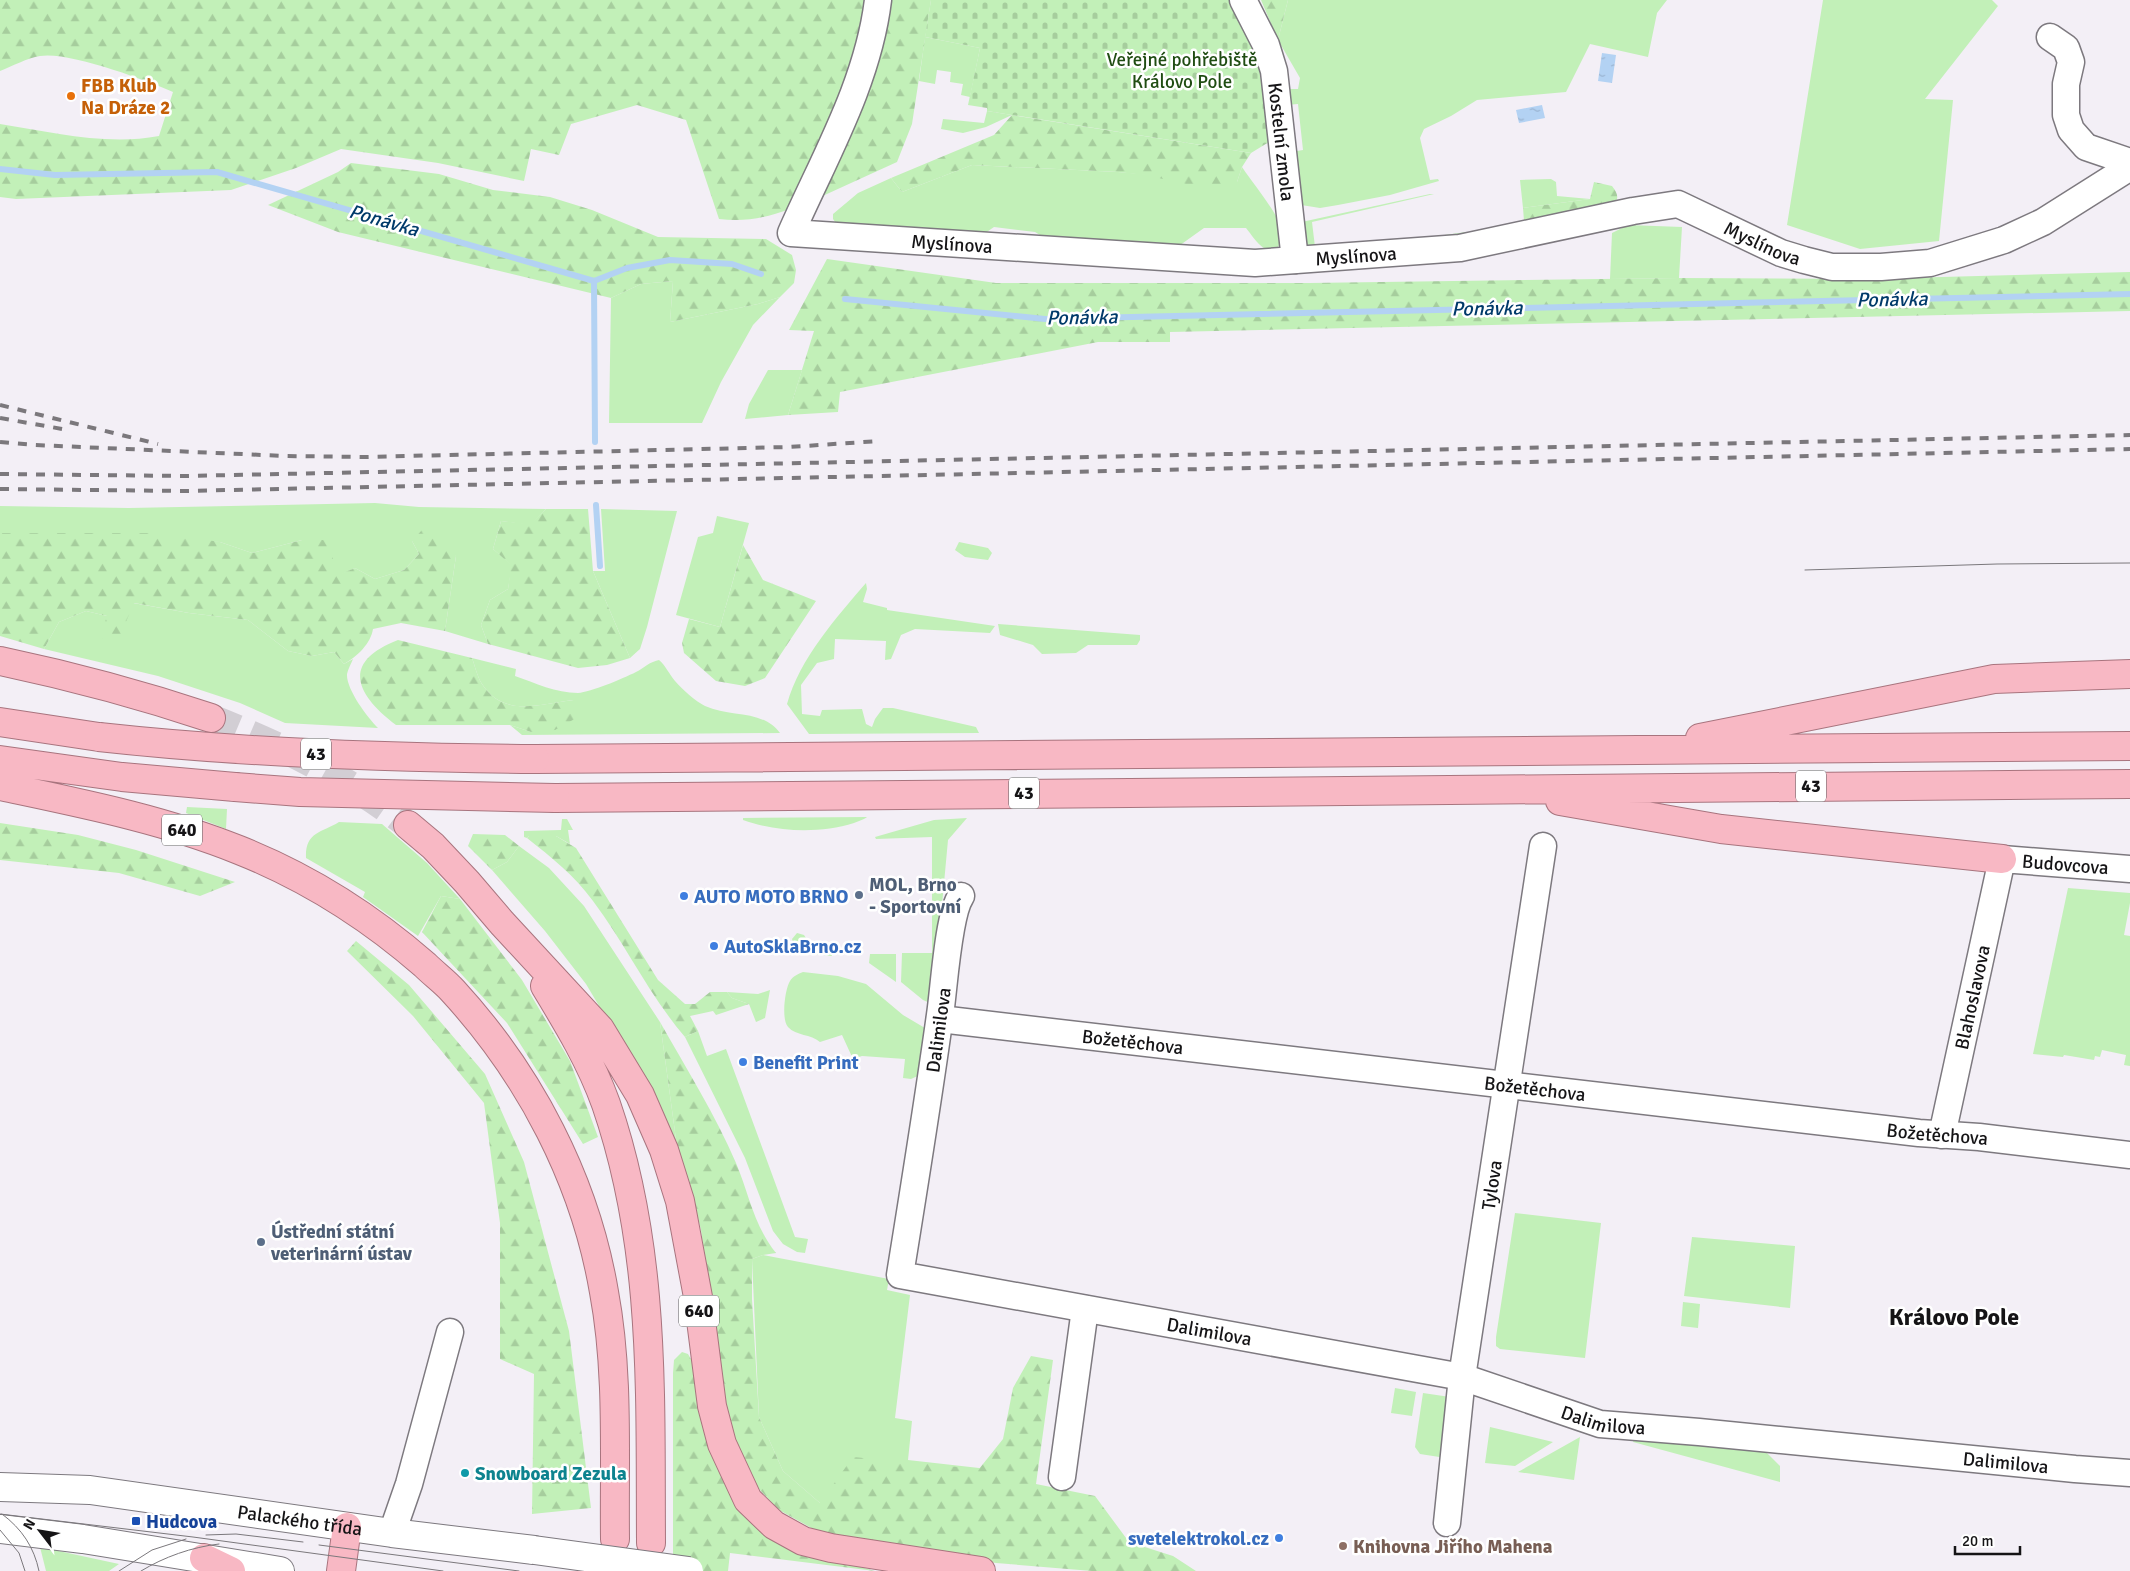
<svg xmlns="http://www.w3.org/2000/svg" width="2130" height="1571" viewBox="0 0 2130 1571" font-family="Signika,sans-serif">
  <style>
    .green { fill: #c2f0b8 }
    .forest { fill: url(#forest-firs) }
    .cemetery { fill: url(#cemetery-stones) }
    .water { fill: url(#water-ripples) }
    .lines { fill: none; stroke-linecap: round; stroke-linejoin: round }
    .stream { stroke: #b3d2f3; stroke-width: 6 }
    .trunk-tunnel { stroke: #d2ced4; stroke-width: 28; stroke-dasharray: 28 14; stroke-linecap: butt }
    .minor-casing { stroke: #7d797f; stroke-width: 29 }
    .tertiary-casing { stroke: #7d797f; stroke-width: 30 }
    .trunk-casing { stroke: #a8747e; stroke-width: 30 }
    .minor { stroke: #fff; stroke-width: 26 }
    .tertiary { stroke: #fff; stroke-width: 28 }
    .trunk { stroke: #f8b8c4; stroke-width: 28 }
    .tram { stroke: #7b787c; stroke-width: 1 }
    .rail { stroke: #7b787c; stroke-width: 4; stroke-dasharray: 9 9; stroke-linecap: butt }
    .tertiary-bridge-casing { stroke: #7d797f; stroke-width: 30; stroke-linecap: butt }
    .trunk-bridge-casing { stroke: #a8747e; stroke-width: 30; stroke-linecap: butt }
    .tertiary-bridge { stroke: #fff; stroke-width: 28 }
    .trunk-bridge { stroke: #f8b8c4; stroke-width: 28 }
    .food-dot { fill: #e8710a; stroke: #fff; stroke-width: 2 }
    .service-dot { fill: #5c6f8a; stroke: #fff; stroke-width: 2 }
    .shop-dot { fill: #3f7fe0; stroke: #fff; stroke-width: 2 }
    .culture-dot { fill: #0f9aa8; stroke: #fff; stroke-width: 2 }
    .transit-dot { fill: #1a4fb4; stroke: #fff; stroke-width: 2 }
    .education-dot { fill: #8d6e63; stroke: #fff; stroke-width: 2 }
    .labels { text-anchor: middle; stroke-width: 5; stroke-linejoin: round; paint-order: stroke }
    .shield { fill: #fff; stroke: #5b5a5c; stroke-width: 1 }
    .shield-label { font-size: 18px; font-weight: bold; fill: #151416 }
    .park-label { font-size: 19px; fill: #204d13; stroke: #fff }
    .food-label { font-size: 19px; font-weight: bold; fill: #c56008; stroke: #fff; text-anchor: start }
    .street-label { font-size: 19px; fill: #151416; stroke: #fff }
    .service-label { font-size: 19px; font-weight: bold; fill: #4e5e75; stroke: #fff; text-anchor: start }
    .shop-label { font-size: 19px; font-weight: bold; fill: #366cbe; stroke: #fff; text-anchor: start }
    .culture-label { font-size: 19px; font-weight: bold; fill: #0d838f; stroke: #fff; text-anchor: start }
    .transit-label { font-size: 19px; font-weight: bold; fill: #164399; stroke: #fff; text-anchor: start }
    .education-label { font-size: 19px; font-weight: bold; fill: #785e54; stroke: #fff; text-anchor: start }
    .water-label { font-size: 20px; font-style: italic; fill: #003a6a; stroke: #fff }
    .district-label { font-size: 24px; font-weight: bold; fill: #151416; stroke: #fff }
  </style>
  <defs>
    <pattern id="forest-firs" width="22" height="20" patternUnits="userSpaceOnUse" patternTransform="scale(1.25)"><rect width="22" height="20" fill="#c2f0b8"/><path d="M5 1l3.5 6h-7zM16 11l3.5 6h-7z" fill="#a6cd9d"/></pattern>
    <pattern id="cemetery-stones" width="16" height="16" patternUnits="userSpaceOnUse" patternTransform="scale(1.25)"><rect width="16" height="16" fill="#c2f0b8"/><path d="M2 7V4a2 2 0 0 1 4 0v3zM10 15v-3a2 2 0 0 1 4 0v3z" fill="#a6cd9d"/></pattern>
    <pattern id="water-ripples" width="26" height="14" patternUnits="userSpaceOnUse" patternTransform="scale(1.25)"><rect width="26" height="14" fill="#b3d2f3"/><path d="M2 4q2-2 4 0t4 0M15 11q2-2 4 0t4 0" fill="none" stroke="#99b3d0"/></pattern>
  </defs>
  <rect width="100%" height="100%" fill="#f3eff6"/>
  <path class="green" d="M1288 0H1667L1657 13 1648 57 1590 44 1566 92 1477 100 1451 116 1424 129 1420 138 1430 180 1438 179 1439 181 1390 195 1338 205 1320 208 1295 204 1291 152 1303 150 1298 104 1286 105V89H1298L1300 78 1278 40Z
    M1823 0H1992L1998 6 1925 99 1953 100 1939 241 1860 249 1787 225Z
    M925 37 980 48 970 97 961 95 963 84 950 82 951 72 937 70 935 84 919 81Z
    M987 111 1012 115 986 127 963 133 941 129 943 119 984 123Z
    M972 165 1118 172 1237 182 1242 167C1254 185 1273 207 1281 226 1286 237 1278 258 1264 248 1257 244 1251 234 1246 228H1204L1176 248 1050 241 1035 232 994 227 978 238 838 226 833 219V214L858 193 891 178 902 192Z
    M1551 179 1556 182 1557 196 1590 199 1523 208 1520 180Z
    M1430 194H1434L1312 222 1315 247 1373 245 1466 232 1467 234 1373 248 1314 250C1302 243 1301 235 1297 223Z
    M1628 225 1682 227 1679 278 1610 279 1612 233Z
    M673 281 670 322 758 304 780 297 753 325 721 382 702 423H609L611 298 641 284Z
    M768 370H802L788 415 745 419 749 404Z
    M375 503 419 507 546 509 531 525 501 521 493 549 512 565 508 589 490 600 481 625 488 644 445 631 456 556 412 541 419 554 404 570 375 579 355 568 338 576 302 540 252 553 220 542 0 533V506L129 508Z
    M601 509 677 511 647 627 640 649 630 658 593 571H605Z
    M717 516 749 523 720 627 676 615 698 537 713 533Z
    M959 542 988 548 992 553 988 560 965 557 955 550Z
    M866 583 867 589 863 602 887 608V610L995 626 990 633 915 629 901 635 891 659 885 660 886 641 835 639 834 659 817 663 801 685 802 714 820 716 822 710 862 709 866 724 872 727 875 719 883 708H893L976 727 979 733 809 734 787 704C800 658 836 618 866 583Z
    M133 603 189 613 248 620 288 651 312 656 334 652 344 664 353 659C351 664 348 669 347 674 346 689 367 717 378 728L285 723 240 703 158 676 44 649 59 622 86 611 107 616Z
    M998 624 1140 635V640L1137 645H1088L1076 653 1042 654 1033 645 1000 635Z
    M472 658 516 669 515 676C535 683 556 693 578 693 591 692 622 679 636 672 644 668 649 662 659 660 666 666 669 674 675 681 683 690 695 701 705 706 731 718 762 709 780 733L522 735 510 725 531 732 574 700C540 704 504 718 482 684 477 676 475 666 472 658Z
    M187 807 227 809 226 829 186 813Z
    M867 817C865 819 859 821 854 823 819 834 777 832 743 820V818Z
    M967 818 948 840 933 1002 930 1003 923 1000 901 982 902 953H932V837L876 839 875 837 934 820Z
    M562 819H567L573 830H568L570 844 556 836H529L527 838 524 837V831L561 830Z
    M339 822 382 824 427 863 460 899 441 896 418 936 363 897 365 892 306 858C305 832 321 833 339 822Z
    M519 846 549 868 584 906 660 1022 678 1154 652 1095 586 984 545 931 492 870 507 862Z
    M2068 888 2130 893V903L2124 935 2130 936V1066L2124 1065 2126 1055 2102 1050 2100 1057 2095 1056 2094 1060 2064 1055 2063 1057 2033 1054Z
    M797 933 804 935C812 948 817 951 832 954V956C818 954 796 955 792 939Z
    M870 954H896V982L869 963Z
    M803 972 838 976 866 984 903 1015 930 1031 922 1074 911 1079 903 1078 905 1059 862 1056 853 1059 842 1035 820 1042C811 1034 796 1036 788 1027 781 1019 785 989 790 981 793 976 798 974 803 972Z
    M770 990 765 1018 756 1022 749 1004 732 998 727 992 758 994Z
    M698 1031 707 1056 726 1049 795 1237 808 1239 805 1253 797 1252 783 1244 773 1231 745 1158 685 1037Z
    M1515 1213 1601 1223 1585 1358 1500 1349 1496 1346V1337Z
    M1692 1237 1795 1246 1790 1308 1684 1296Z
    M763 1255 889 1279 887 1290 910 1295 895 1418 912 1421 908 1460 988 1469 835 1516 783 1471 759 1417 752 1259Z
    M1683 1302 1700 1304 1698 1328 1681 1326Z
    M1395 1388 1416 1392 1412 1416 1391 1413Z
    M1423 1393 1450 1397 1446 1458 1420 1454 1415 1447Z
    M1490 1427 1553 1442 1515 1466 1485 1463Z
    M1580 1437 1574 1480 1518 1472Z
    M1634 1439 1766 1452 1780 1466V1482L1633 1442Z
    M40 1547 119 1564 109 1571H46Z"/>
  <path class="forest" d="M0 0H868L854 62 835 112 790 209C765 218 745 222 719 219L686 120 637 105 571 124 559 155 531 149 524 181 438 163 341 149 296 168 231 190 16 199 0 197V124C52 132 106 146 159 136L173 92C146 80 68 51 40 56 27 58 13 66 0 71Z
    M886 0H931L912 124 897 162 816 199Z
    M1261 0H1288L1278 40Z
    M1012 115 1251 153 1242 167 1237 182 1218 191 1145 175 1118 172 972 165 902 192 891 178 994 135Z
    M351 163 439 174 493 190 550 197 592 210 658 237 766 239 792 255 796 270 794 283 780 297 758 304 670 322 673 281 641 284 611 298 338 232 268 205 338 172Z
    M1594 182 1612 186C1618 194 1620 199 1612 205L1524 221 1523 208 1590 199Z
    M827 259 996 283H1309L1679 278 1867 279 2130 272V311L1170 332V342H1098L840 392 838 412 788 415 814 331 789 330Z
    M546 509H588L593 571 630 658 607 665 578 668 488 644 481 625 490 600 508 589 511 565 493 549 501 521 531 524Z
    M422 530 444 539 456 556 445 631 401 623 373 629C371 643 357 657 344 664L334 652 312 656 288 651 248 620 189 613 134 603 117 643 100 638 107 616 86 611 59 622 44 649 0 636V533H159L220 542 252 553 302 540H327L338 575 355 568 375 579 404 570 419 554 412 541Z
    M743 545 763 580 816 601 765 678 745 686 716 681 684 653 682 643 689 619 720 627Z
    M398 640 472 658C475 666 477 676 482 684 504 718 539 704 574 700L578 717 555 730 531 732 510 725H396C355 694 341 662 398 640Z
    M0 823 78 835 136 850 235 882 200 896 119 873 0 860Z
    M473 834 505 835 519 846 507 862 492 870 468 846Z
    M529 836H556L576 848 658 980 685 1004H695L710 992H727L732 998 749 1004 716 1015 713 1011 690 1016 698 1031 685 1037C649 995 626 945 593 901 575 876 551 857 527 838Z
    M441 896 460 899 522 980 570 1061 598 1137 583 1144 507 1023 422 932Z
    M356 941 409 985 485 1074 524 1162 569 1331 591 1508 532 1514 534 1374 500 1359V1223L484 1103 413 1016 347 951Z
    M660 1022C686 1068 715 1114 736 1163 749 1194 754 1226 776 1253L763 1255 752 1259V1299L759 1417 783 1471 820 1503 853 1457 979 1469 1003 1439 1013 1388 1031 1356 1053 1360 1036 1484 1095 1496 1129 1542 1173 1556 1196 1571H1092L996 1563 852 1540 815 1530 779 1510 758 1488 745 1464 733 1436 722 1395 701 1230 693 1198 678 1154Z
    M682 1352 688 1354 692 1361 703 1418 793 1548 875 1571 730 1553 728 1571H673V1373L674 1360Z"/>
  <path class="cemetery" d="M931 0H1232L1257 51 1269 142 1251 153 987 111V108L968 105 980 48 925 37Z"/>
  <path class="water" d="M1602 53 1616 55 1612 83 1598 81Z
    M1542 105 1545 118 1519 123 1516 110Z"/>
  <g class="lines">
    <path class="stream" d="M0 169 55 175 217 172 594 281 627 268 670 260 732 264 761 274
      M594 281 595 442
      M845 299 1045 319 2130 294
      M596 505 600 566"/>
    <path class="trunk-tunnel" d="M211 718C282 746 348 778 408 825"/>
    <g class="minor-casing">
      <g id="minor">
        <path id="s1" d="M878 0C868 83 824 158 791 233L1255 263 1460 248 1633 211 1678 204 1781 253 1804 260 1832 267H1881L1930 263 2004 240 2043 222 2130 167"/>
        <path id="s2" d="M1243 0 1266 45 1274 71 1295 260"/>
        <path d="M2050 37 2066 48 2071 62 2066 84V115L2071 130 2086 147 2130 162"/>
        <path id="s3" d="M961 896C948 915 944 989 940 1015 928 1102 914 1188 900 1275L1462 1377 1600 1424 1699 1432 2075 1469 2130 1473"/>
        <path id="s4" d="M940 1019 1919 1133 1979 1137 2130 1155"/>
        <path id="s5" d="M1942 1135 2002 859 2130 869"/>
        <path d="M1062 1477 1085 1309"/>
        <path id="s6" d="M1447 1523 1462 1377 1543 846"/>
        <path d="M392 1533 409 1484 450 1332"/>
      </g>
    </g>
    <g class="tertiary-casing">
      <g id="tertiary">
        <path id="s7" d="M0 1487 90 1490 392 1533 534 1550"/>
        <path d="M0 1529 83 1539 280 1571"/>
      </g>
    </g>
    <g class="trunk-casing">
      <path id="trunk" d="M0 661C71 676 142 695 211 718
        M0 722 99 737
        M1700 738 1994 679 2130 674
        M535 759 2130 746
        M0 760 122 777 235 787
        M0 786C80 803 162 819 239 850 307 877 370 917 425 965 434 974 445 982 453 991 530 1075 585 1180 604 1292 619 1372 614 1457 615 1539
        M555 798 2130 784
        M1560 801 1721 829 2002 859
        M408 825 433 846 467 882 502 923 600 1029 640 1095 664 1150 680 1201 698 1297 712 1406 722 1444 748 1500 774 1525 803 1541 831 1548 981 1571
        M545 986C568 1024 591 1062 606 1104 656 1249 650 1393 651 1543
        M204 1558 231 1571
        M341 1571 347 1527"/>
    </g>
    <use href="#minor" class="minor"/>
    <use href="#tertiary" class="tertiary"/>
    <use href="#trunk" class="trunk"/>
    <path class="tram" d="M1805 570 1997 564 2130 563
      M0 1514 193 1537 443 1571
      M2 1514C22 1529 34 1547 39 1571
      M0 1530 19 1553 25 1571
      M206 1535 236 1534 303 1542
      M319 1545 519 1571
      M119 1571 152 1550 186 1539
      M141 1571C164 1557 192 1547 219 1544"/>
    <path class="rail" d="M0 405 158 444
      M0 418 68 430
      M0 442 35 445 286 456 364 457 789 447 879 441
      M0 474 185 476 2130 435
      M0 489 184 491 2130 449"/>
    <g class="tertiary-bridge-casing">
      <path id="tertiary-bridge" d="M534 1550 689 1571"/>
    </g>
    <g class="trunk-bridge-casing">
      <path id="trunk-bridge" d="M99 737C244 753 389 758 535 759
        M235 787 300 792 555 798"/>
    </g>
    <use href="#tertiary-bridge" class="tertiary-bridge"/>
    <use href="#trunk-bridge" class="trunk-bridge"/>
  </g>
  <circle class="food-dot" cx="71" cy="96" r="5"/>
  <g class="service-dot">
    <circle cx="859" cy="895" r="5"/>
    <circle cx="261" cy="1242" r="5"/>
  </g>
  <g class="shop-dot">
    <circle cx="684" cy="896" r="5"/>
    <circle cx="714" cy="946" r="5"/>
    <circle cx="743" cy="1062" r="5"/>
    <circle cx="1279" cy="1538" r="5"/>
  </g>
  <circle class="culture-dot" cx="465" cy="1473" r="5"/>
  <rect class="transit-dot" x="131" y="1516" width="10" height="10" rx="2.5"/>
  <circle class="education-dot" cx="1343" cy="1546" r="5"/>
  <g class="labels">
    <g class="shield">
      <rect x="301" y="738.5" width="30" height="31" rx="4"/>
      <rect x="1796" y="770.5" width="30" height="31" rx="4"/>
      <rect x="1009" y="777.5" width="30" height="31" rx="4"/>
      <rect x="162" y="814.5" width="40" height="31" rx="4"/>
      <rect x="679" y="1295.5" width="40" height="31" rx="4"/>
    </g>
    <g class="shield-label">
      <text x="316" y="760">43</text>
      <text x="1811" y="792">43</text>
      <text x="1024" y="799">43</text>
      <text x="182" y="836">640</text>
      <text x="699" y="1317">640</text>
    </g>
    <g class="park-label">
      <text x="1182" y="66">Veřejné pohřebiště<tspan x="1182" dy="22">Královo Pole</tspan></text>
    </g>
    <g class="food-label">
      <text x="81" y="92">FBB Klub<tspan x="81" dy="22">Na Dráze 2</tspan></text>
    </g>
    <g class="street-label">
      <text dy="7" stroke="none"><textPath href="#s2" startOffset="149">Kostelní zmola</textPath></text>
      <text dy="7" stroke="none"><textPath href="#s1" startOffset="1236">Myslínova</textPath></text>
      <text dy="7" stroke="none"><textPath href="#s1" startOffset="411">Myslínova</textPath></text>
      <text dy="7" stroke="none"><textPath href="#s1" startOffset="816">Myslínova</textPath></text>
      <text dy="7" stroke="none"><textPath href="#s5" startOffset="346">Budovcova</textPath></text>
      <text dy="7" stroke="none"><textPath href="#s5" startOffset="141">Blahoslavova</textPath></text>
      <text transform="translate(938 1030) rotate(-82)" y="7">Dalimilova</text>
      <text dy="7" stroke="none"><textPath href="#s4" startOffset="194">Božetěchova</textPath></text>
      <text dy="7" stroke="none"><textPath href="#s4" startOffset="599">Božetěchova</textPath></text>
      <text dy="7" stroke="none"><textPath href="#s4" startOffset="1004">Božetěchova</textPath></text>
      <text dy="7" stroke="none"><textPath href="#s6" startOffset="341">Tylova</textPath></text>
      <text dy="7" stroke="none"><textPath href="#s3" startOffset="699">Dalimilova</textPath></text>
      <text dy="7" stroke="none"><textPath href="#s3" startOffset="1104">Dalimilova</textPath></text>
      <text dy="7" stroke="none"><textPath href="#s3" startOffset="1509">Dalimilova</textPath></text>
      <text dy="7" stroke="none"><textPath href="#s7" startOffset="302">Palackého třída</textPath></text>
    </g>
    <g class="service-label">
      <text x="869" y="891">MOL, Brno<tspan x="869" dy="22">- Sportovní</tspan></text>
      <text x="271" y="1238">Ústřední státní<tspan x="271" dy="22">veterinární ústav</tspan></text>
    </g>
    <g class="shop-label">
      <text x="694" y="903">AUTO MOTO BRNO</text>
      <text x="724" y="953">AutoSklaBrno.cz</text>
      <text x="753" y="1069">Benefit Print</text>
      <text x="1269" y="1545" text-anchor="end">svetelektrokol.cz</text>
    </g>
    <g class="culture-label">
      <text x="475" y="1480">Snowboard Zezula</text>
    </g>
    <g class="transit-label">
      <text x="146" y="1528">Hudcova</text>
    </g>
    <g class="education-label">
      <text x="1353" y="1553">Knihovna Jiřího Mahena</text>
    </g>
    <g class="water-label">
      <text transform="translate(384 220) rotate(16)" y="7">Ponávka</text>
      <text transform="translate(1892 299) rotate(-1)" y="7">Ponávka</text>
      <text transform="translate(1487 308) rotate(-1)" y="7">Ponávka</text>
      <text transform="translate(1082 317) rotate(-1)" y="7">Ponávka</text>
    </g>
    <g class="district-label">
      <text x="1954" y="1325">Královo Pole</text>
    </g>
  </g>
  <g transform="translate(40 1531) rotate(301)" stroke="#ffffff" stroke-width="4" paint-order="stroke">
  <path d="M0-4L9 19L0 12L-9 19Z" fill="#151416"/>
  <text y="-8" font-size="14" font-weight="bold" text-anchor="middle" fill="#151416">N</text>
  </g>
  <path d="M1955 1546v8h65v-8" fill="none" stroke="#151416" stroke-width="2.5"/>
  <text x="1962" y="1546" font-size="15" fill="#151416" stroke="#ffffff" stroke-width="4" paint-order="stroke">20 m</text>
</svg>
